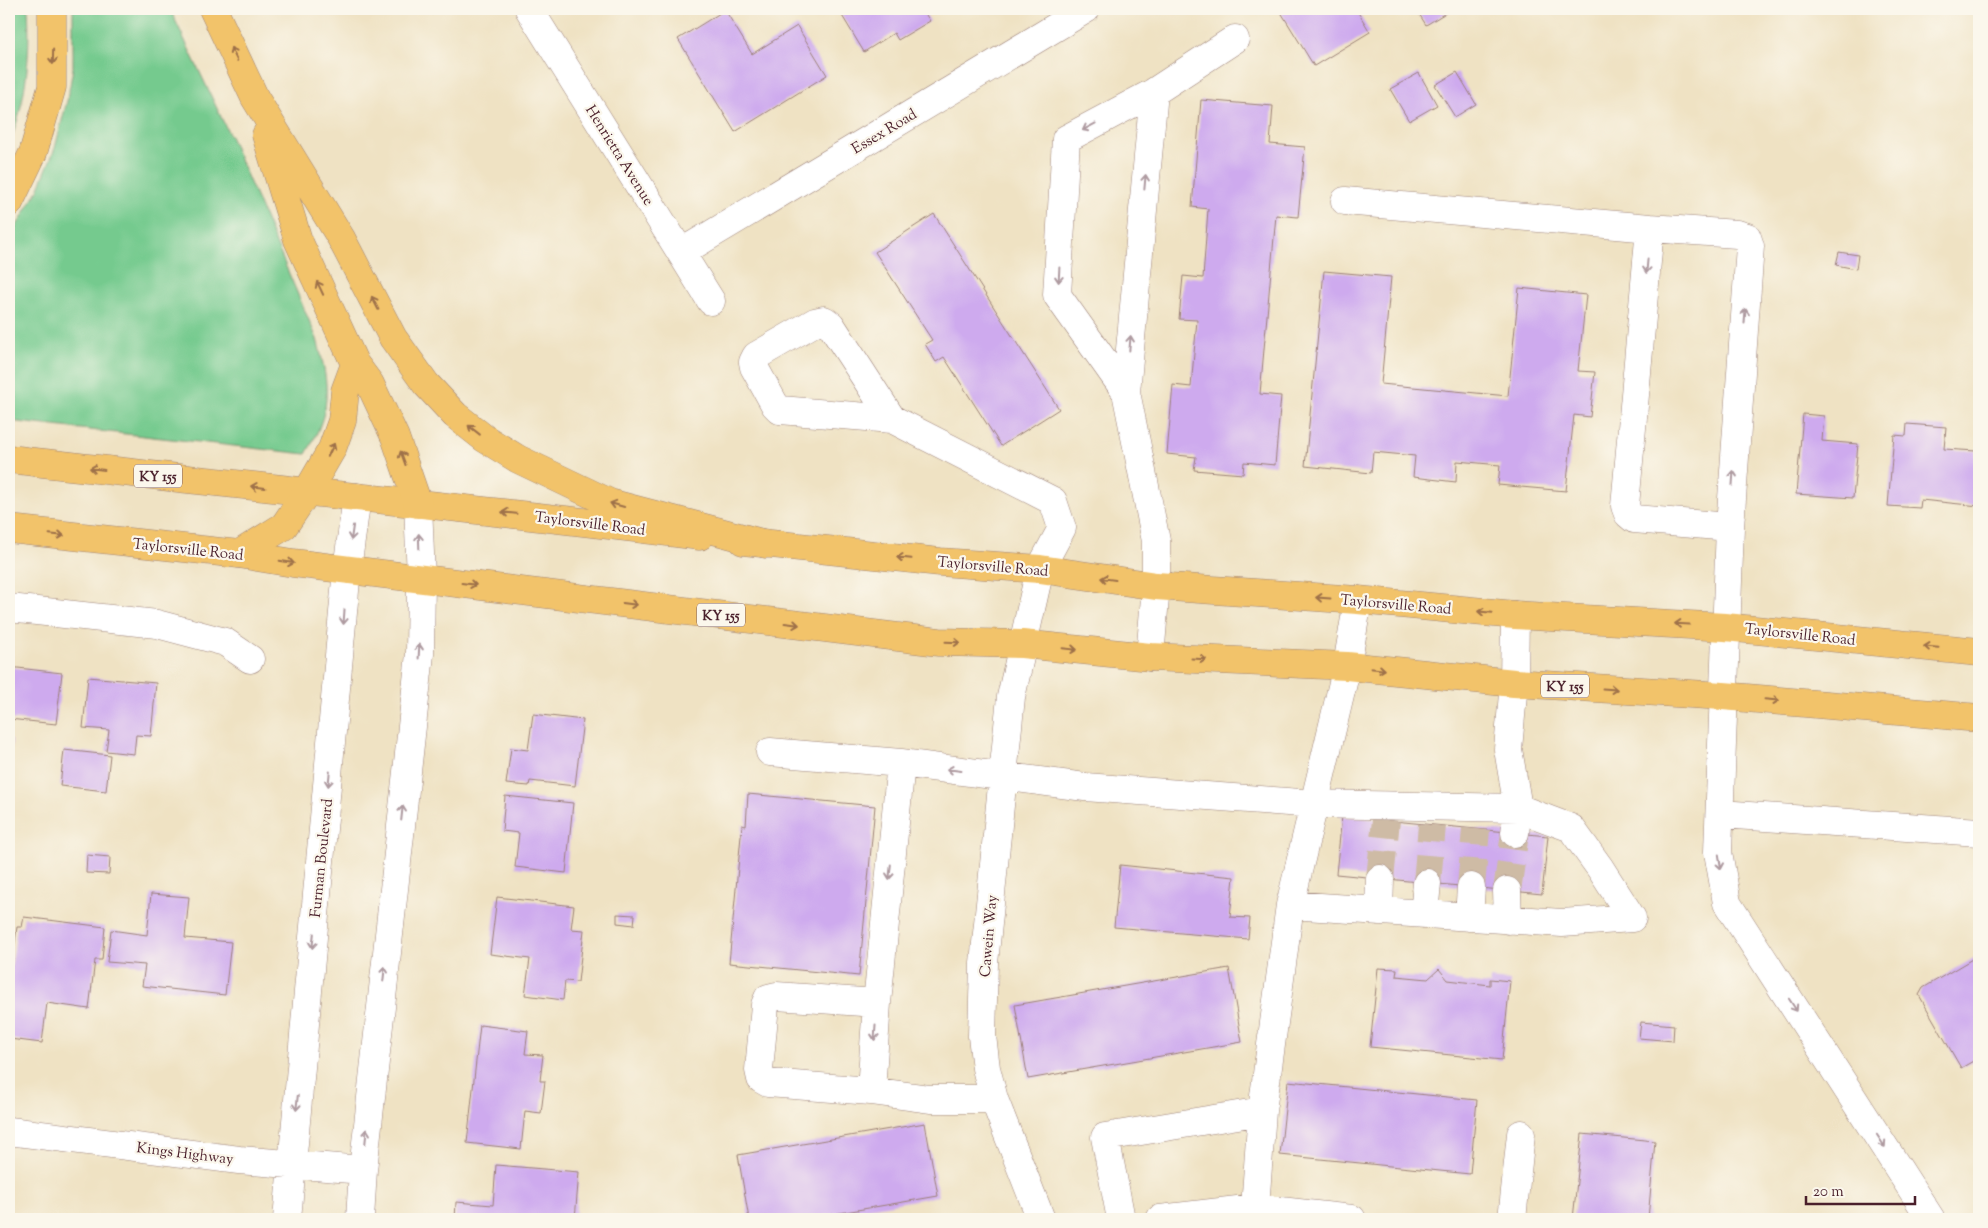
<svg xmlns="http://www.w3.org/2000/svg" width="1988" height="1228" viewBox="0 0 1988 1228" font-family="'Sorts Mill Goudy',serif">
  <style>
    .green { fill: #75ca8e; stroke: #60745c }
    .building { fill: #ceaaee }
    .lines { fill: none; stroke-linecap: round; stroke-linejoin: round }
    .minor-tunnel { stroke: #cebba5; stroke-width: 28; stroke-dasharray: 28 14; stroke-linecap: butt }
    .minor-casing { stroke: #9c8077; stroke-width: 29 }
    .major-casing { stroke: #9c8077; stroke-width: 29 }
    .highway-casing { stroke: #9c8077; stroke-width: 29 }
    .minor { stroke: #fff; stroke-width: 28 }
    .major { stroke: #f2c36a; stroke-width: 28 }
    .highway { stroke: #f2c36a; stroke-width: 28 }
    .oneway { stroke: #9e714a }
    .oneway2 { stroke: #ae9aa0 }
    .labels { text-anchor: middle; stroke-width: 4.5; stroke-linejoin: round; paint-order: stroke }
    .shield { fill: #fbf7ec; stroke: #7f6065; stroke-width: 1 }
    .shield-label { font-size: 14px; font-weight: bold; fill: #4a1f2b }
    .street-label { font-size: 15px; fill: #4a1f2b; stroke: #fbf7ec }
  </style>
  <rect width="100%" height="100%" fill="#fbf7ec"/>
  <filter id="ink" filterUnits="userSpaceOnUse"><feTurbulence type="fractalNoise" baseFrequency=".02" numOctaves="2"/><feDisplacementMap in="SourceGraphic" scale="10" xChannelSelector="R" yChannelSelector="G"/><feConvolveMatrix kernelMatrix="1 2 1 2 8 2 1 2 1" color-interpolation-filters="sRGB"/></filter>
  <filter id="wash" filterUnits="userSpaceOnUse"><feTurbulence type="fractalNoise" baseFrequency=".0096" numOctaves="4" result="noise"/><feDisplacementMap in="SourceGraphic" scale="20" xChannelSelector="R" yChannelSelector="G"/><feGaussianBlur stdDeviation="1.12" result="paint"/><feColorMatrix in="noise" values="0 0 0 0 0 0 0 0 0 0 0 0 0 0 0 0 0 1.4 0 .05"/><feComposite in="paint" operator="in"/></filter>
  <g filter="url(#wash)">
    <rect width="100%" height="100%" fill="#efe2c3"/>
    <path class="green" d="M9 9H28C31 54 26 103 9 145Z
      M73 9H170L230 136 317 339C330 388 332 409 306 454L9 421V239L38 190 55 148 68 97 73 68Z"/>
    <g id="blocks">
      <path class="building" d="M838 9H922L930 21 898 40 894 33 864 52Z
        M1279 9H1356L1370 32 1314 66Z
        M1416 9H1452L1426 25Z
        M725 10 752 54 797 26 827 75 735 132 678 39Z
        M1457 72 1476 104 1455 117 1435 85Z
        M1419 73 1437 105 1409 121 1390 89Z
        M1201 100 1273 106 1270 144 1305 147 1298 217 1276 215 1260 394 1281 396 1275 465 1244 462 1243 474 1194 470 1196 457 1167 454 1173 385 1191 387 1197 320 1179 319 1183 276 1203 278 1208 209 1192 207Z
        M934 214 1059 409 1001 446 944 357 936 362 925 344 932 340 875 252Z
        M1839 252 1858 255 1856 269 1836 265Z
        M1324 271 1391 277 1381 384 1508 396 1519 288 1586 295 1578 371 1595 372 1590 417 1574 415 1566 491 1498 485 1500 465 1457 461 1456 482 1413 477 1415 456 1373 452 1371 473 1305 466Z
        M1803 414 1824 416 1822 441 1858 444 1853 498 1796 494Z
        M1907 424 1946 427 1944 449 1976 451 1975 463H1979V506L1921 500 1920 508 1888 506 1894 435 1906 436Z
        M9 667 62 673 56 724 9 719Z
        M88 677 156 683 151 736 136 735 134 754 106 751 109 730 83 728Z
        M533 714 583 720 575 786 530 781 529 786 506 784 511 748 528 750Z
        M9 739H12L10 760H9Z
        M64 750 110 755 106 791 60 786Z
        M748 794 875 806 859 976 729 963 742 825 746 826Z
        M505 796 573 803 566 873 515 867 519 833 502 831Z
        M1342 816 1548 836 1542 894 1336 874Z
        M87 855 110 857 109 874 86 873Z
        M1120 865 1234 877 1230 917 1250 918 1248 939 1114 927Z
        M151 894 189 897 185 938 231 942 225 995 142 986 145 965 107 962 111 930 147 935Z
        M497 897 574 906 571 929 584 930 578 982 565 981 563 1000 525 995 530 959 490 954Z
        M617 914 635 915 634 925 617 923Z
        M24 917 105 927 102 960H95L89 1009 47 1003 42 1043 9 1039V970H11L17 927H22Z
        M1979 955V1068L1975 1060 1961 1068 1919 995 1923 988Z
        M1229 968 1242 1042 1028 1079 1015 1005Z
        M1378 968 1397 969 1396 976 1428 979 1439 969 1448 980 1490 985V979L1510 981 1502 1060 1370 1047Z
        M1641 1022 1674 1025 1673 1041 1639 1038Z
        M480 1025 528 1031 525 1054 543 1055 540 1081H545L541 1113 525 1111 521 1149 467 1143Z
        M1288 1081 1477 1100 1470 1174 1280 1155Z
        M925 1123 938 1196 805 1219H749L738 1155Z
        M1582 1134 1655 1141 1648 1219H1573Z
        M496 1165 579 1172 575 1219 541 1216 540 1219H455L456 1202 493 1205Z"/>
    </g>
  </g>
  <g filter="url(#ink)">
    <use href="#blocks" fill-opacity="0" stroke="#9c8077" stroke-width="1"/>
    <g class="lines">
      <path class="minor-tunnel" d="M1380 879 1386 820
        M1427 883 1432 825
        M1471 887 1476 829
        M1507 891 1515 833"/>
      <g class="minor-casing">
        <path id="minor" d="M529 9 711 301
          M1154 92 1235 39
          M1345 201 1650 228
          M682 252 1086 9
          M1126 392 1057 295 1066 139 1154 92 1126 392 1156 541V586L1150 657
          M892 419 780 410 775 405 754 367 753 362 756 356 815 322 824 320 831 325 892 419 1053 501 1062 528 1040 569 1011 697 984 963 982 1036 986 1068 994 1099 1041 1219
          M1730 527 1750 246 1747 237 1737 234 1650 228 1625 506 1628 514 1634 519 1730 527 1718 852 1727 903 1931 1219
          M9 608 157 624 225 642 250 659
          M770 752 901 763
          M1720 814 1979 832
          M1507 891 1508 920
          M1290 905 1562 923 1632 918 1600 868 1571 828 1518 808 1508 749 1514 683 1515 615
          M1379 911 1380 879
          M1424 914 1427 883
          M1469 917 1471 887
          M871 1091 768 1083 761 1079 759 1070 765 1005 768 998 776 996 877 1003
          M994 1099H930L871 1091 877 1003 901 763 1085 787 1314 804 1518 808 1515 833
          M9 1131 239 1160 363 1170
          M287 1219 347 569 357 497
          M360 1219 363 1170 420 654 421 578 418 504
          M1121 1219 1105 1137 1262 1111
          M1160 1219 1255 1208
          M1352 1219 1255 1208 1262 1111 1290 905 1347 666 1358 600
          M1512 1219 1521 1134"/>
      </g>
      <g class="major-casing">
        <path id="major" d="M9 459C239 486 470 507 700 536
          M9 529 239 554 293 563 939 642 1022 644 1150 657 1347 666 1514 683 1723 696 1979 718
          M743 541 940 562 1040 569 1156 586 1358 600 1515 615 1725 627 1979 652"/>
      </g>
      <g class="highway-casing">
        <path id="highway" d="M213 9 255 98 341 238 393 338 426 384 455 415 484 438 518 459 610 503 766 544
          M266 135 298 240 355 364 370 384 395 437 418 504
          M9 203 33 153 52 87V9
          M239 554 284 526 307 492 332 449 342 421 345 391 355 364"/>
      </g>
      <use href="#minor" class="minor"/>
      <use href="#major" class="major"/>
      <use href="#highway" class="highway"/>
    </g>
    <defs><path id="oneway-shaft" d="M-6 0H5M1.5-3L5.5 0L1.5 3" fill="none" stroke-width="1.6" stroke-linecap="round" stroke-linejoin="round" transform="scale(1.25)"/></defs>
    <g class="oneway">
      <use href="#oneway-shaft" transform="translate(234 54) rotate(-116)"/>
      <use href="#oneway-shaft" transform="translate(53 57) rotate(91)"/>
      <use href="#oneway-shaft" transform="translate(320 288) rotate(-115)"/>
      <use href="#oneway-shaft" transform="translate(375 303) rotate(-117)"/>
      <use href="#oneway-shaft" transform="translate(474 430) rotate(-142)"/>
      <use href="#oneway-shaft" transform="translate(331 450) rotate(-64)"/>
      <use href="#oneway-shaft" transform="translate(403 458) rotate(-110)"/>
      <use href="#oneway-shaft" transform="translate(97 469) rotate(-173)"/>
      <use href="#oneway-shaft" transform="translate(258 487) rotate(-173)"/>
      <use href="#oneway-shaft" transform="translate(617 505) rotate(-164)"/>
      <use href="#oneway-shaft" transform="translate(509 513) rotate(-174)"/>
      <use href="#oneway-shaft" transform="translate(57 535) rotate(6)"/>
      <use href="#oneway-shaft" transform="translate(904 558) rotate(-174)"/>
      <use href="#oneway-shaft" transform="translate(287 562) rotate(10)"/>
      <use href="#oneway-shaft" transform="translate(1108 579) rotate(-172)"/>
      <use href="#oneway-shaft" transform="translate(469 584) rotate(7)"/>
      <use href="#oneway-shaft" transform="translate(1323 598) rotate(-176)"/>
      <use href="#oneway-shaft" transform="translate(630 604) rotate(7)"/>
      <use href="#oneway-shaft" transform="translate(1485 612) rotate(-175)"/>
      <use href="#oneway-shaft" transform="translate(792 624) rotate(7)"/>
      <use href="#oneway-shaft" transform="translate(1682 624) rotate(-177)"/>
      <use href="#oneway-shaft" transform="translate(953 642) rotate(2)"/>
      <use href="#oneway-shaft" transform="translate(1931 647) rotate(-175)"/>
      <use href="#oneway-shaft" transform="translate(1070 649) rotate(6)"/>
      <use href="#oneway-shaft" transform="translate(1199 659) rotate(3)"/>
      <use href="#oneway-shaft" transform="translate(1378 669) rotate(6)"/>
      <use href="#oneway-shaft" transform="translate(1610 689) rotate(4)"/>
      <use href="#oneway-shaft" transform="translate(1772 700) rotate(5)"/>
    </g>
    <g class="oneway2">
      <use href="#oneway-shaft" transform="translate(1089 127) rotate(152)"/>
      <use href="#oneway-shaft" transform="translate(1145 182) rotate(-85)"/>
      <use href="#oneway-shaft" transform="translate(1647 266) rotate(95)"/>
      <use href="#oneway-shaft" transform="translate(1059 275) rotate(93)"/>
      <use href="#oneway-shaft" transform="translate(1745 316) rotate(-86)"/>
      <use href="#oneway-shaft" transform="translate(1130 343) rotate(-85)"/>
      <use href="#oneway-shaft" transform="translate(1733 478) rotate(-86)"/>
      <use href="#oneway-shaft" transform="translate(352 533) rotate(98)"/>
      <use href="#oneway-shaft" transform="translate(419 541) rotate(-92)"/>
      <use href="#oneway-shaft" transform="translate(344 617) rotate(94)"/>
      <use href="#oneway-shaft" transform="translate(419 651) rotate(-87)"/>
      <use href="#oneway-shaft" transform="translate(954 770) rotate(-173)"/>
      <use href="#oneway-shaft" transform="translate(329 779) rotate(96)"/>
      <use href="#oneway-shaft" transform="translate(402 813) rotate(-84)"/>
      <use href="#oneway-shaft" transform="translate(1720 862) rotate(81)"/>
      <use href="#oneway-shaft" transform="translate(890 872) rotate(96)"/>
      <use href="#oneway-shaft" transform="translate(313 941) rotate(96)"/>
      <use href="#oneway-shaft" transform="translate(384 974) rotate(-84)"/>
      <use href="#oneway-shaft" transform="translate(1793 1005) rotate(57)"/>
      <use href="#oneway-shaft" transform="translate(875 1033) rotate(94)"/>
      <use href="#oneway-shaft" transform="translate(297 1103) rotate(96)"/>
      <use href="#oneway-shaft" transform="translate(366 1136) rotate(-84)"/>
      <use href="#oneway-shaft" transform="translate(1881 1141) rotate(57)"/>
    </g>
  </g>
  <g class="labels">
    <g class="shield">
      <rect x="134" y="464.5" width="48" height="23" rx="4"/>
      <rect x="697" y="603.5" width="48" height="23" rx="4"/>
      <rect x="1541" y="674.5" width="48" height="23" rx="4"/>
    </g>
    <g class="shield-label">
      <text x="158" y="481">KY 155</text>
      <text x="721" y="620">KY 155</text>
      <text x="1565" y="691">KY 155</text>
    </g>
    <g class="street-label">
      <text transform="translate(884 131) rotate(-31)" y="5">Essex Road</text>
      <text transform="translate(620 155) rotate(58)" y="5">Henrietta Avenue</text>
      <text transform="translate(590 523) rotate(7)" y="5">Taylorsville Road</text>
      <text transform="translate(188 549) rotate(6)" y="5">Taylorsville Road</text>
      <text transform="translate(993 566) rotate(5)" y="5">Taylorsville Road</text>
      <text transform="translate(1396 604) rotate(5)" y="5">Taylorsville Road</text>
      <text transform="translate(1800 634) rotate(6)" y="5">Taylorsville Road</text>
      <text transform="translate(321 858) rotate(-84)" y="5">Furman Boulevard</text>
      <text transform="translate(988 936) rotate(-85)" y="5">Cawein Way</text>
      <text transform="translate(185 1153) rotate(7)" y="5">Kings Highway</text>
    </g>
  </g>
  <rect width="1988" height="1228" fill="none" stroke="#fbf7ec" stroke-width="30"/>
  <path d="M1806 1196v8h109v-8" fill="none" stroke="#4a1f2b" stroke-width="2.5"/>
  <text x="1813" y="1196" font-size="15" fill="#4a1f2b" stroke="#fbf7ec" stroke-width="4" paint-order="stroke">20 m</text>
</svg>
